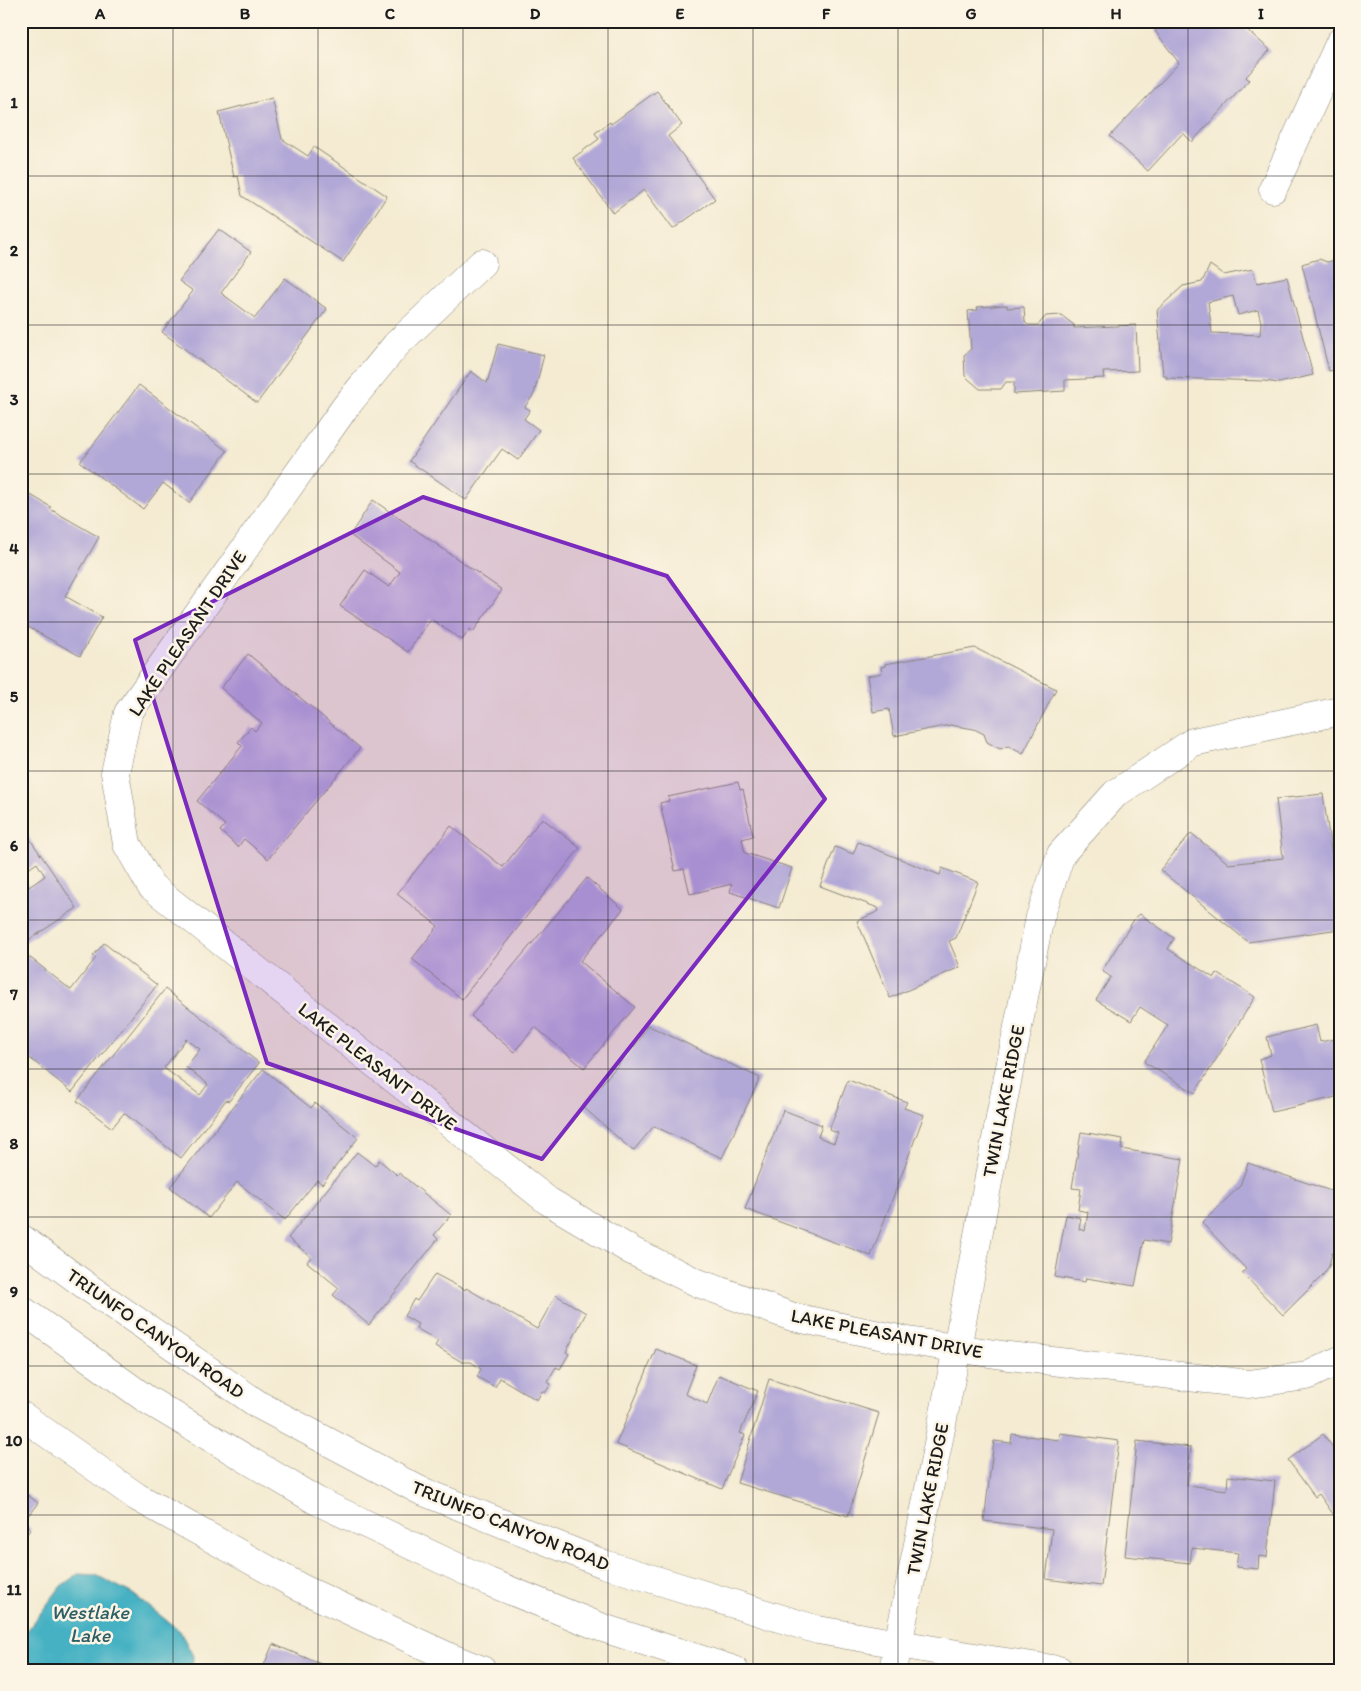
<svg xmlns="http://www.w3.org/2000/svg" width="1361" height="1691" viewBox="0 0 1361 1691" font-family="Itim,sans-serif">
  <style>
    .water { fill: #45b1c3; stroke: #306670 }
    .building { fill: #b2a8d7; fill-rule: evenodd }
    .lines { fill: none; stroke-linecap: round; stroke-linejoin: round }
    .minor-casing { stroke: #888477; stroke-width: 29 }
    .tertiary-casing { stroke: #888477; stroke-width: 29 }
    .minor { stroke: #fff; stroke-width: 28 }
    .tertiary { stroke: #fff; stroke-width: 28 }
    .marked { fill: #7b2cbf; fill-opacity: 0.2; stroke: #7b2cbf; stroke-width: 4; stroke-linejoin: round }
    .grid { fill: none; stroke: #1c1c1c; stroke-width: 1; stroke-opacity: 0.55 }
    .labels { text-anchor: middle; stroke-width: 5; stroke-linejoin: round; paint-order: stroke }
    .street-label { font-size: 19px; fill: #1c1c1c; stroke: #fcf5e5 }
    .water-label { font-size: 20px; font-style: italic; fill: #2e5f67; stroke: #fcf5e5 }
    .neatline { fill: none; stroke: #1c1c1c; stroke-width: 2 }
    .grid-label { font-size: 16px; text-anchor: middle; font-weight: bold; fill: #1c1c1c }
  </style>
  <rect width="100%" height="100%" fill="#fcf5e5"/>
  <filter id="ink" filterUnits="userSpaceOnUse"><feTurbulence type="fractalNoise" baseFrequency=".02" numOctaves="2"/><feDisplacementMap in="SourceGraphic" scale="10" xChannelSelector="R" yChannelSelector="G"/><feConvolveMatrix kernelMatrix="1 2 1 2 8 2 1 2 1" color-interpolation-filters="sRGB"/></filter>
  <filter id="wash" filterUnits="userSpaceOnUse"><feTurbulence type="fractalNoise" baseFrequency=".0096" numOctaves="4" result="noise"/><feDisplacementMap in="SourceGraphic" scale="20" xChannelSelector="R" yChannelSelector="G"/><feGaussianBlur stdDeviation="1.12" result="paint"/><feColorMatrix in="noise" values="0 0 0 0 0 0 0 0 0 0 0 0 0 0 0 0 0 1.4 0 .05"/><feComposite in="paint" operator="in"/></filter>
  <g filter="url(#wash)">
    <rect width="100%" height="100%" fill="#f4ebd2"/>
    <path class="water" d="M78 1574 96 1575 133 1594 180 1631 193 1656 192 1670H21V1639L61 1586Z"/>
    <g id="blocks">
      <path class="building" d="M1168 21H1235L1241 30 1244 27 1270 50 1246 77 1249 80 1192 142 1183 133 1148 171 1110 136 1179 63 1155 31Z
        M657 91 682 125 668 136 715 199 673 229 644 190 613 213 573 158 599 139 595 133 610 122 611 124Z
        M272 98 282 139 308 156 314 147 387 196 343 262 242 196 238 176 234 177 219 112Z
        M219 229 251 252 221 293 255 318 285 278 327 309 257 403 162 332 193 291 179 281Z
        M1319 259 1327 262 1340 259V369L1329 371 1302 264Z
        M1210 265 1224 275 1253 269 1257 283 1287 277 1313 375 1279 383 1264 381 1166 378V375H1163L1157 310 1183 286 1202 282ZM1233 296 1238 315 1258 310 1261 322 1260 335 1212 333 1208 302Z
        M1007 305V308L1024 307 1025 322 1028 325H1038L1046 316 1061 315 1074 325V328L1136 325 1138 371 1103 372 1104 378 1065 380V391L1014 394V382H1006L1001 389H980L965 376 964 355 971 349 968 311 978 310 977 307Z
        M498 344 544 355 534 394 525 407 530 410 524 419 539 430 518 460 502 449 466 500 409 461 471 371 487 383Z
        M139 385 227 451 189 503 163 483 143 509 80 462Z
        M21 494 27 497 29 494 51 507 50 509 99 537 65 596 102 617 80 656 21 623V544L27 534 21 531Z
        M373 500 502 590 473 632 470 629 462 640 431 619 408 652 340 606 365 570 389 587 400 572 350 535Z
        M21 648 26 650 21 661Z
        M975 648 1056 689 1023 754 1008 746 1000 749 987 742 984 734 974 729 950 725 894 736 889 709 873 712 867 676 882 673 881 667 885 666V664Z
        M248 654 360 748 268 859 244 839 238 847 220 831 225 825 197 801 242 746 238 742 251 727 255 731 262 723 221 688Z
        M738 782 740 790 743 789 753 836 742 839 745 853 792 868 779 908 730 892 732 884 690 894 684 869 675 871 660 803 669 801 668 797Z
        M1323 794 1340 913V929L1248 942 1160 870 1191 833 1229 864 1283 858 1276 799Z
        M542 818 580 848 462 999 412 959 438 926 397 894 451 826 503 867Z
        M21 826 77 908 21 945V875L29 887 45 876 37 863 21 874Z
        M858 842 940 875 942 868 978 882 956 938 949 941 960 967 890 998 857 921 879 911 878 908 820 886 835 847 853 854Z
        M587 878 623 909 580 961 635 1007 584 1068 535 1027 514 1052 471 1016Z
        M1140 914 1174 938 1168 949 1214 978 1217 973 1255 997 1195 1093 1144 1062 1168 1025 1140 1007 1131 1021 1096 1000 1111 977 1102 971 1135 918Z
        M104 943 157 985 72 1092 21 1051V956H28L71 990 96 958 93 956Z
        M165 989 259 1063 229 1101 226 1100 181 1158 124 1113 112 1128 77 1101ZM186 1039 200 1049 186 1067 208 1084 200 1095 164 1068Z
        M647 1025 760 1078 722 1158 654 1126 633 1151 582 1106 639 1041Z
        M1316 1025 1320 1042 1340 1038V1096L1272 1112 1259 1059 1271 1055 1267 1037Z
        M263 1069 311 1108 315 1103 358 1138 322 1184 317 1180 285 1220 237 1182 209 1218 170 1187Z
        M848 1080 907 1102 904 1108 924 1115 871 1256 745 1209 783 1110 822 1125 818 1137 834 1143 838 1133 829 1130Z
        M1081 1132 1123 1139 1121 1149 1183 1159 1168 1244 1144 1240 1135 1286 1086 1278 1085 1282 1055 1277 1066 1215 1081 1218 1079 1229 1085 1231 1088 1212 1078 1210 1081 1189 1072 1188Z
        M357 1152 375 1166 379 1160 397 1175 399 1173 451 1215 434 1235 438 1239 369 1325 333 1295 339 1288 307 1262 311 1257 288 1238Z
        M1248 1163 1334 1192 1335 1188 1340 1190V1256L1332 1253 1329 1266 1323 1275 1283 1315 1242 1273 1246 1269 1202 1223 1240 1186Z
        M435 1274 465 1290 466 1288 537 1329 556 1295 586 1313 566 1352 569 1354 560 1369 556 1367 547 1382 551 1384 545 1393 542 1391 537 1400 500 1378 495 1387 477 1377 481 1369 471 1362H462L435 1346 438 1341 416 1328 418 1324 404 1316 414 1299 417 1301Z
        M656 1349 696 1365 685 1394 707 1404 719 1375 758 1391 740 1433 745 1435 722 1489 616 1444Z
        M769 1379 879 1413 848 1516 737 1483Z
        M1060 1433 1119 1441 1101 1586 1046 1579 1052 1529 984 1521 994 1441 1011 1443 1012 1434 1059 1440Z
        M1323 1434 1340 1457V1524L1319 1494 1315 1497 1288 1460Z
        M1137 1441 1191 1447 1187 1485 1227 1490 1228 1476 1275 1481 1267 1557 1259 1556 1258 1569 1236 1567 1238 1553 1192 1548 1190 1563 1125 1556Z
        M21 1490 38 1503 23 1522 31 1529 21 1541Z
        M273 1644 335 1670H262Z"/>
    </g>
  </g>
  <g filter="url(#ink)">
    <use href="#blocks" fill-opacity="0" stroke="#888477" stroke-width="1"/>
    <g class="lines">
      <g class="minor-casing">
        <path id="minor" d="M1273 189 1340 42
          M482 263 396 345 346 406 128 713 115 773 127 844 151 886 548 1201 632 1251 698 1283 793 1317 908 1341 1009 1356 1249 1384 1307 1376 1340 1360
          M21 1415 137 1497 303 1589 449 1657 482 1670
          M893 1670 957 1348 1002 1107 1040 917 1061 854 1115 794 1193 742 1340 711"/>
      </g>
      <g class="tertiary-casing">
        <path id="tertiary" d="M21 1238 89 1288 259 1405 419 1490 604 1564 818 1630 992 1660 1059 1670
          M21 1309 146 1399 317 1501 489 1582 603 1628 734 1670"/>
      </g>
      <use href="#minor" class="minor"/>
      <use href="#tertiary" class="tertiary"/>
    </g>
  </g>
  <path class="marked" d="M423 497 667 576 825 799 542 1159 267 1063 135 640Z"/>
  <path class="grid" d="M173 21V1670M318 21V1670M463 21V1670M608 21V1670M753 21V1670M898 21V1670M1043 21V1670M1188 21V1670M21 176H1340M21 325H1340M21 474H1340M21 622H1340M21 771H1340M21 920H1340M21 1069H1340M21 1217H1340M21 1366H1340M21 1515H1340"/>
  <g class="labels">
    <g class="street-label">
      <text transform="translate(187 633) rotate(-56)" y="7">LAKE PLEASANT DRIVE</text>
      <text transform="translate(378 1066) rotate(38)" y="7">LAKE PLEASANT DRIVE</text>
      <text transform="translate(1003 1101) rotate(-79)" y="7">TWIN LAKE RIDGE</text>
      <text transform="translate(156 1333) rotate(35)" y="7">TRIUNFO CANYON ROAD</text>
      <text transform="translate(887 1333) rotate(11)" y="7">LAKE PLEASANT DRIVE</text>
      <text transform="translate(927 1499) rotate(-79)" y="7">TWIN LAKE RIDGE</text>
      <text transform="translate(511 1525) rotate(22)" y="7">TRIUNFO CANYON ROAD</text>
    </g>
    <g class="water-label">
      <text x="90" y="1619">Westlake<tspan x="90" dy="23">Lake</tspan></text>
    </g>
  </g>
  <rect width="1361" height="1691" fill="none" stroke="#fcf5e5" stroke-width="55"/>
  <rect x="28" y="28" width="1306" height="1636" class="neatline"/>
  <g class="grid-label">
    <text x="100" y="19">A</text>
    <text x="245" y="19">B</text>
    <text x="390" y="19">C</text>
    <text x="535" y="19">D</text>
    <text x="680" y="19">E</text>
    <text x="826" y="19">F</text>
    <text x="971" y="19">G</text>
    <text x="1116" y="19">H</text>
    <text x="1261" y="19">I</text>
    <text x="14" y="108">1</text>
    <text x="14" y="256">2</text>
    <text x="14" y="405">3</text>
    <text x="14" y="554">4</text>
    <text x="14" y="702">5</text>
    <text x="14" y="851">6</text>
    <text x="14" y="1000">7</text>
    <text x="14" y="1149">8</text>
    <text x="14" y="1297">9</text>
    <text x="14" y="1446">10</text>
    <text x="14" y="1595">11</text>
  </g>
</svg>
